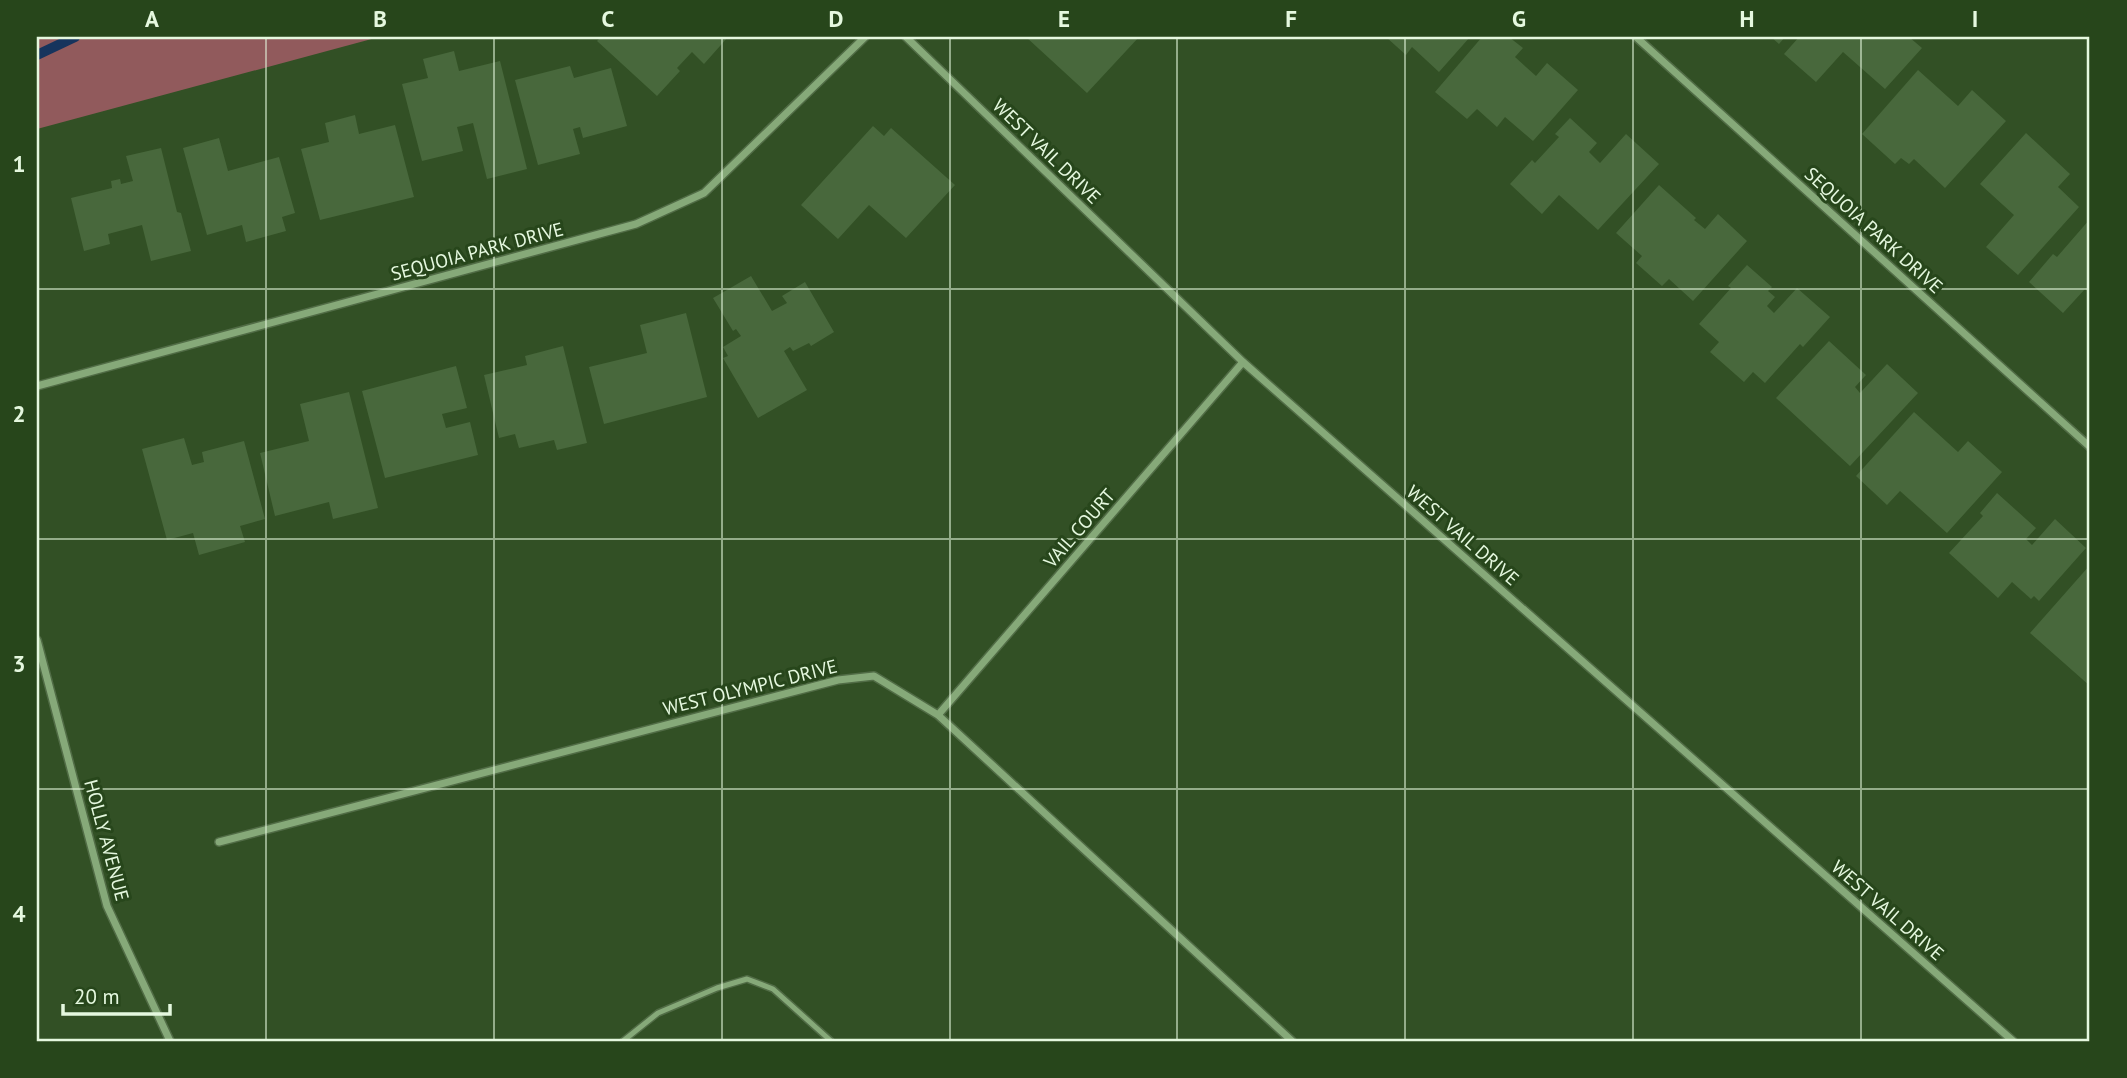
<svg xmlns="http://www.w3.org/2000/svg" width="2127" height="1078" viewBox="0 0 2127 1078" font-family="'PT Sans',sans-serif">
  <style>
    .green { fill: #915a5c }
    .lines { fill: none; stroke-linecap: round; stroke-linejoin: round }
    .stream { stroke: #16345d; stroke-width: 10 }
    .building { fill: #48683c }
    .lane-casing { stroke: #516c46; stroke-width: 8 }
    .street-casing { stroke: #516c46; stroke-width: 10 }
    .lane { stroke: #86a979; stroke-width: 5 }
    .street { stroke: #86a979; stroke-width: 7 }
    .grid { fill: none; stroke: #e5f8df; stroke-width: 2; stroke-opacity: 0.55 }
    .labels { text-anchor: middle; stroke-width: 6; stroke-linejoin: round; paint-order: stroke }
    .street-label { font-size: 19px; fill: #e5f8df; stroke: #27461b }
    .neatline { fill: none; stroke: #e5f8df; stroke-width: 2.5 }
    .grid-label { font-size: 23px; text-anchor: middle; font-weight: bold; fill: #e5f8df }
  </style>
  <rect width="100%" height="100%" fill="#325025"/>
  <path class="green" d="M37 37H379L37 129Z"/>
  <g class="lines">
    <path class="stream" d="M37 55 75 37"/>
  </g>
  <path class="building" d="M601 37H728L704 64 692 52 677 68 680 71 657 96 597 41Z
    M1026 37H1139L1087 93Z
    M1386 37H1470L1439 72 1412 47 1406 55Z
    M1482 37H1509L1523 48 1515 57 1536 76 1547 63 1578 90 1533 141 1505 117 1497 127 1477 109 1467 119 1435 92Z
    M1771 37H1785L1779 44Z
    M1799 37H1909L1922 48 1885 89 1843 52 1816 82 1784 54Z
    M454 51 459 71 500 61 527 169 487 179 473 123 457 127 463 151 422 161 402 84 428 78 423 59Z
    M570 66 574 78 611 68 627 126 583 138 580 127 573 129 580 154 538 165 515 80Z
    M1918 70 1958 106 1972 90 2006 121 1945 188 1914 159 1909 164 1901 158 1895 164 1862 134Z
    M355 115 359 134 395 125 414 197 320 220 301 149 329 142 325 123Z
    M1570 118 1597 143 1589 152 1600 163 1626 134 1659 164 1598 230 1559 195 1542 214 1510 184 1532 160 1535 163 1559 137 1555 134Z
    M873 126 884 136 891 128 955 185 906 238 869 205 838 239 801 205Z
    M2026 133 2070 174 2058 187 2079 207 2018 275 1986 247 2014 215 1980 184Z
    M219 138 228 171 279 157 295 213 282 217 286 231 246 242 242 225 207 235 183 148Z
    M161 148 177 212 181 213 191 251 151 261 142 225 108 234 110 244 84 251 71 198 112 188 111 181 120 179 121 184 133 181 126 156Z
    M1659 185 1696 218 1694 220 1705 229 1718 214 1747 241 1693 301 1669 279 1662 286 1636 263 1642 256 1616 233Z
    M2090 219V293L2085 289 2063 313 2029 282 2053 254 2057 257Z
    M1747 265 1772 287 1768 291 1775 297 1767 306 1774 313 1797 288 1830 317 1803 347 1800 344 1765 383 1753 372 1744 382 1710 352 1719 342 1699 324 1731 288 1728 286Z
    M751 276 772 311 787 303 782 296 805 282 834 332 811 346 809 343 793 351 790 347 784 351 807 390 758 418 723 358 728 356 723 347 741 336 736 329 733 331 713 298Z
    M686 313 707 397 604 424 589 367 647 353 640 325Z
    M1829 341 1866 375 1855 387 1860 393 1887 364 1918 393 1850 466 1776 398Z
    M563 346 587 443 557 450 554 440 519 448 515 434 499 438 484 375 527 365 525 356Z
    M456 366 467 408 442 414 446 428 470 422 478 455 385 478 362 391Z
    M349 392 378 508 333 519 329 502 275 516 260 453 309 441 300 404Z
    M1914 412 1958 452 1968 441 2002 472 1947 533 1900 491 1887 505 1856 476Z
    M184 438 192 465 204 462 202 452 244 441 265 519 240 526 245 542 199 555 193 533 167 540 142 449Z
    M1997 493 2036 528 2026 539 2032 545 2055 519 2086 548 2039 601 2034 596 2031 599 2012 582 1998 598 1949 553 1983 516 1980 513Z
    M2090 565V686L2030 633Z"/>
  <g class="lines">
    <g class="lane-casing">
      <path id="lane" d="M623 1041 658 1013 717 988 747 979 773 989 831 1041"/>
    </g>
    <g class="street-casing">
      <path id="street" d="M906 37 1243 362 2013 1041
        M1636 37 2090 447
        M37 386 636 224 704 193 865 37
        M37 640 107 906 170 1041
        M938 715 1243 362
        M219 842 838 680 874 676 938 715 1292 1041"/>
    </g>
    <use href="#lane" class="lane"/>
    <use href="#street" class="street"/>
  </g>
  <path class="grid" d="M266 37V1041M494 37V1041M722 37V1041M950 37V1041M1177 37V1041M1405 37V1041M1633 37V1041M1861 37V1041M37 289H2090M37 539H2090M37 789H2090"/>
  <g class="labels">
    <g class="street-label">
      <text transform="translate(1047 151) rotate(44)" y="7">WEST VAIL DRIVE</text>
      <text transform="translate(1874 230) rotate(42)" y="7">SEQUOIA PARK DRIVE</text>
      <text transform="translate(477 251) rotate(-15)" y="7">SEQUOIA PARK DRIVE</text>
      <text transform="translate(1079 528) rotate(-49)" y="7">VAIL COURT</text>
      <text transform="translate(1463 535) rotate(41)" y="7">WEST VAIL DRIVE</text>
      <text transform="translate(750 687) rotate(-14)" y="7">WEST OLYMPIC DRIVE</text>
      <text transform="translate(107 840) rotate(75)" y="7">HOLLY AVENUE</text>
      <text transform="translate(1888 910) rotate(41)" y="7">WEST VAIL DRIVE</text>
    </g>
  </g>
  <rect width="2127" height="1078" fill="none" stroke="#27461b" stroke-width="77"/>
  <path d="M63 1004v10h107v-10" fill="none" stroke="#e5f8df" stroke-width="3.5"/>
  <text x="74" y="1004" font-size="21" fill="#e5f8df" stroke="#27461b" stroke-width="5" paint-order="stroke">20 m</text>
  <rect x="38" y="38" width="2050" height="1002" class="neatline"/>
  <g class="grid-label">
    <text x="152" y="27">A</text>
    <text x="380" y="27">B</text>
    <text x="608" y="27">C</text>
    <text x="836" y="27">D</text>
    <text x="1064" y="27">E</text>
    <text x="1291" y="27">F</text>
    <text x="1519" y="27">G</text>
    <text x="1747" y="27">H</text>
    <text x="1975" y="27">I</text>
    <text x="19" y="172">1</text>
    <text x="19" y="422">2</text>
    <text x="19" y="672">3</text>
    <text x="19" y="922">4</text>
  </g>
</svg>
